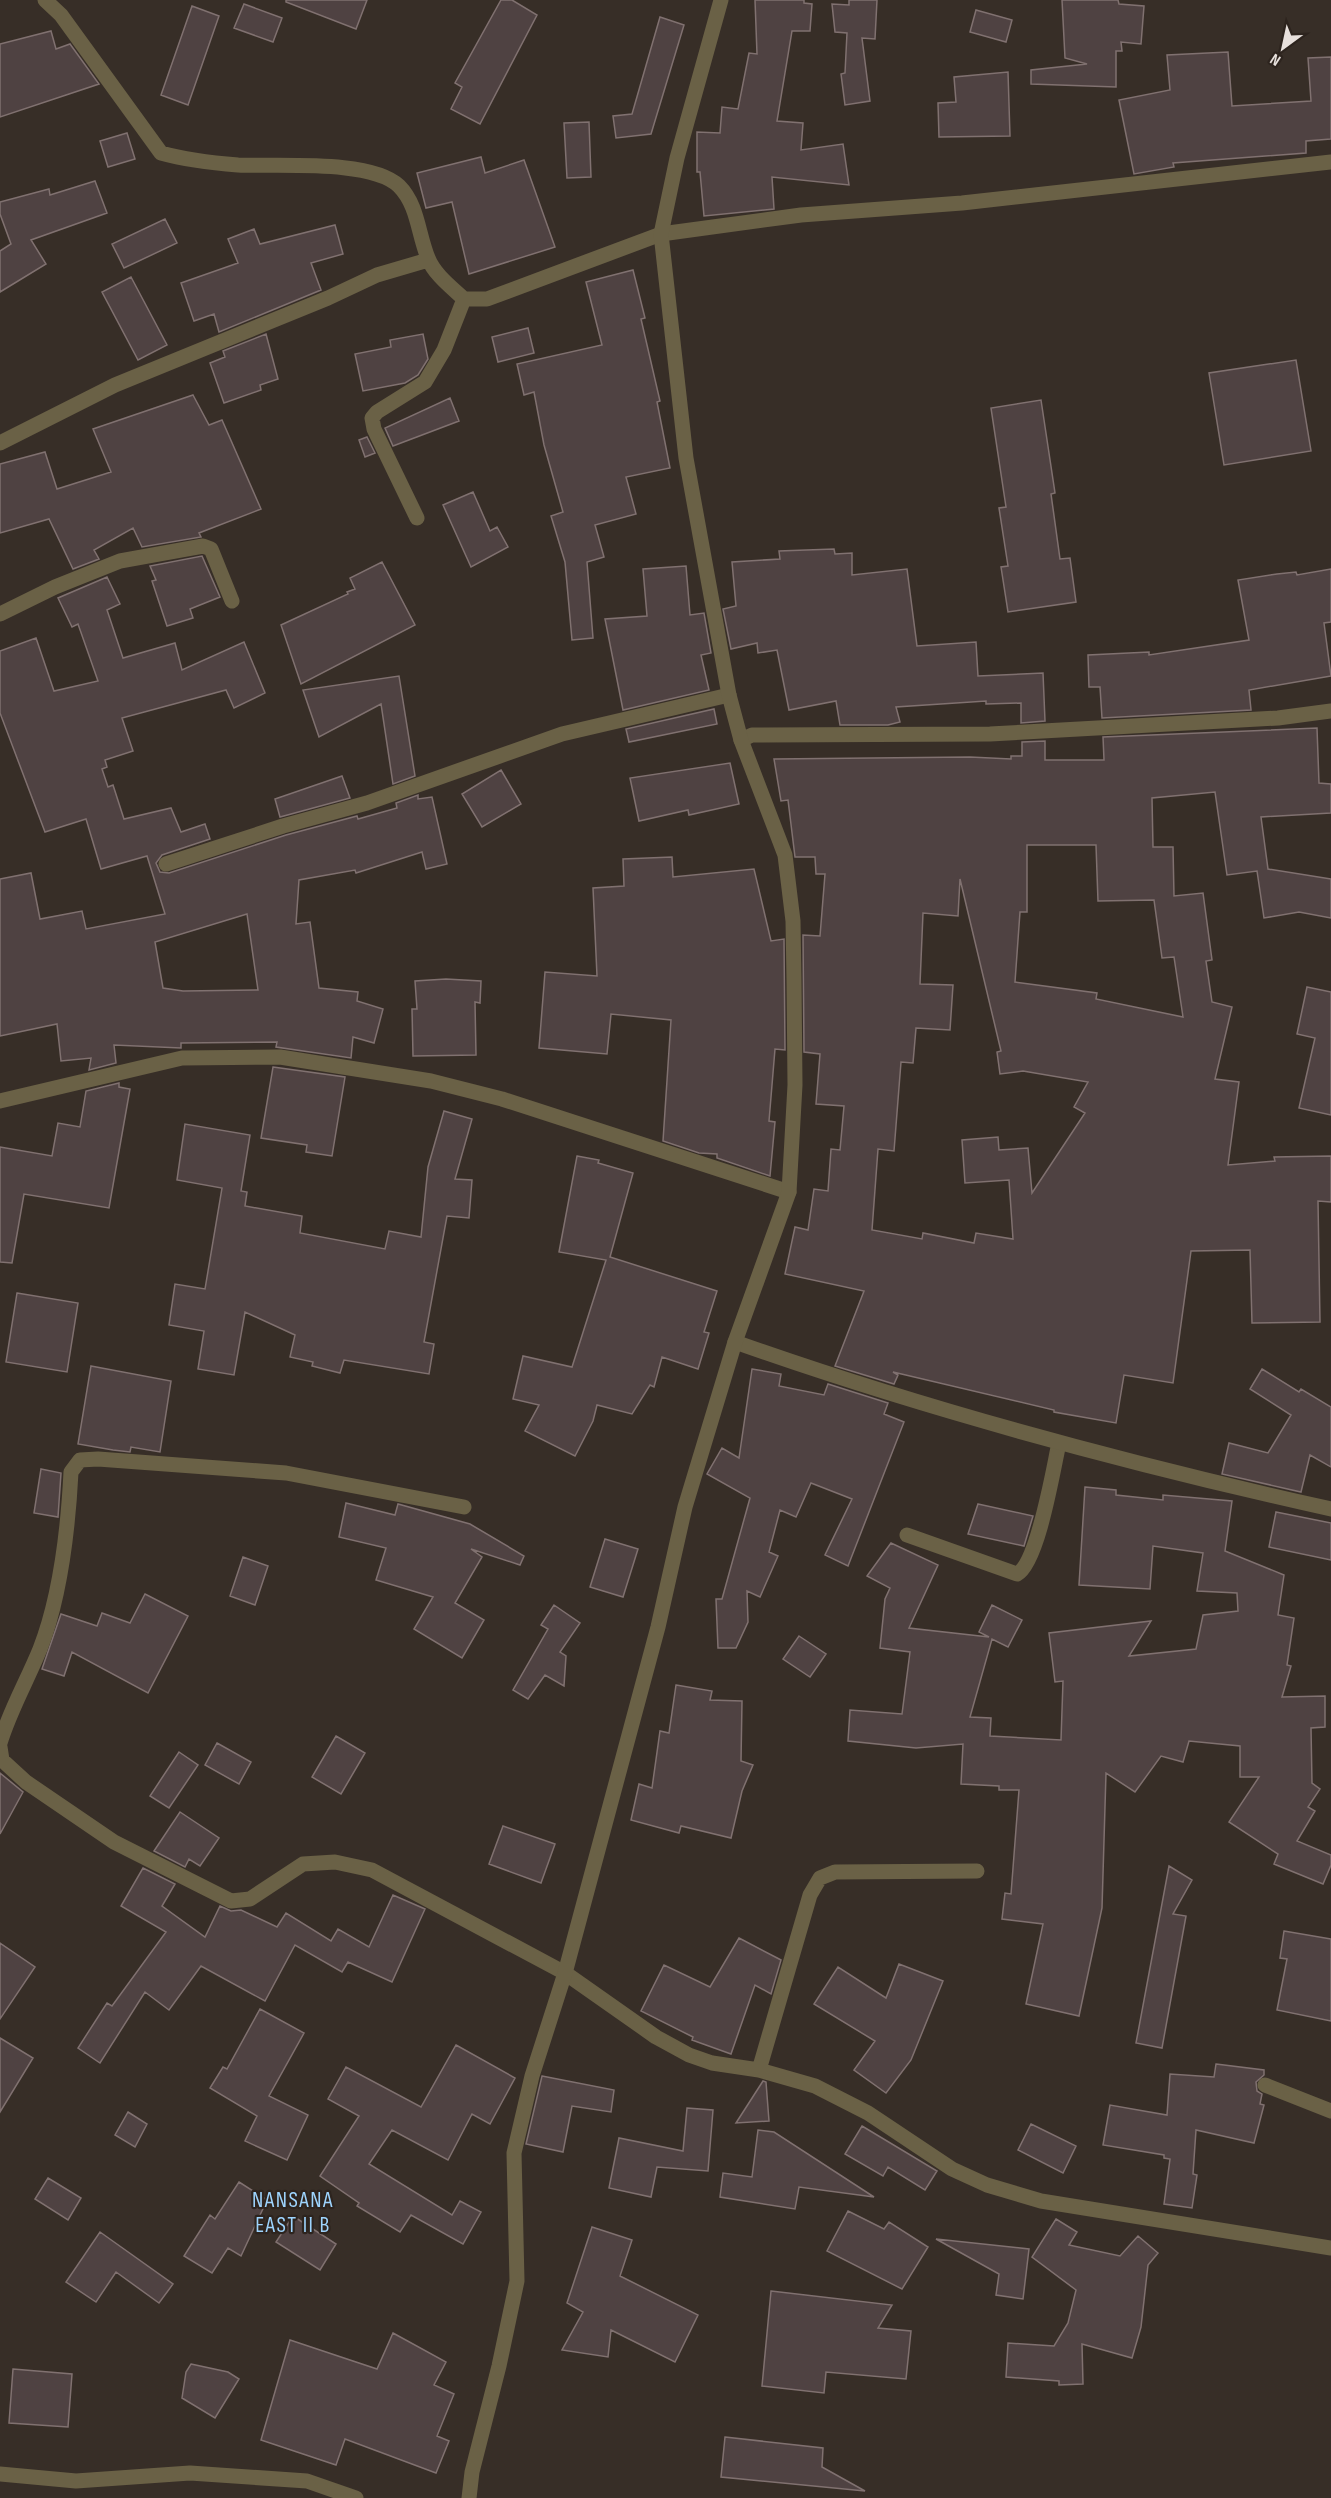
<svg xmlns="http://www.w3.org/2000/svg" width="1331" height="2498" viewBox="0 0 1331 2498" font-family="'Sofia Sans Condensed',sans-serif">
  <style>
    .building { fill: #4f4242; stroke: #807170; stroke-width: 1.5; fill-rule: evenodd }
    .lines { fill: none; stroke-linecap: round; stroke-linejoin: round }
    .service { stroke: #6a6146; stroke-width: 15 }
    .minor { stroke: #6a6146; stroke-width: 15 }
    .tertiary { stroke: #6a6146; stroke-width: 15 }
    .labels { text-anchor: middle; stroke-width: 4.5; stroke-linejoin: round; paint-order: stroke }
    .quarter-label { font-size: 22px; letter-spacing: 1.5px; fill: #9ed4fd; stroke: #2d241e }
  </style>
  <rect width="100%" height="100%" fill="#372e27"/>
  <path class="building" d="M286 0H367L356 29 286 2Z
    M501 0H512L537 15 480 124 451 109 462 87 455 83Z
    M755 0H804V3L812 4 810 31H792L777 121 803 123 801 150 843 144 849 185 772 177 774 209 704 216 700 172H697V132L720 133 722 107 738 109 749 53 757 54Z
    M849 0H877L875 39 862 38 870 101 845 105 841 74 845 73 847 33 835 32 832 4 849 5Z
    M1062 0H1118L1119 4 1144 6 1141 44 1121 42 1122 51H1116V87L1031 84V70L1087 64 1065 58Z
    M244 4 282 18 273 42 234 28Z
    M192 6 219 16 188 105 161 95Z
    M976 10 1012 20 1006 42 970 32Z
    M660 17 684 25 651 134 616 138 613 116 632 114Z
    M51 31 56 49 70 44 99 84 0 117V44Z
    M1228 52 1232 106 1311 101 1308 58 1331 57V139L1306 141V153L1173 163 1174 167 1134 174 1119 100 1170 90 1167 55Z
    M1008 72 1010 136 939 137 938 103 956 102 954 77Z
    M589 122 591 177 567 178 564 123Z
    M127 133 135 159 108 167 100 141Z
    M481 157 485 173 524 160 555 247 469 274 452 202 426 208 417 173Z
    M95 181 107 213 31 240 46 264 0 292V251L11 244 0 214V202L49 189 50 195Z
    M165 219 177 243 124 268 112 244Z
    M335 225 343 254 311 263 321 290 219 332 214 314 194 321 181 283 238 263 228 239 254 229 260 244Z
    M633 270 645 318 641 319 660 401 657 402 670 468 626 477 636 514 595 525 604 557 587 562 593 638 572 640 565 562 551 516 563 512 544 445 534 392 524 395 517 364 602 345 586 282Z
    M131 277 167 345 138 360 102 292Z
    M528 328 534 353 498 362 492 337Z
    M266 334 278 379 260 385 261 390 224 403 210 363 225 357 223 351Z
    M423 334 428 359 418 375 405 383 363 391 355 354 391 347 390 340Z
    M1296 360 1311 451 1224 465 1209 373Z
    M193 395 209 425 222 420 261 509 199 533 201 537 142 547 133 528 94 550 99 559 73 569 49 519 0 533V464L45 452 57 489 111 472 93 429Z
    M450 398 459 421 393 446 385 428Z
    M1041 400 1055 493 1051 494 1060 559 1070 558 1076 602 1008 612 1001 567 1008 566 999 508 1006 507 991 408Z
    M367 437 375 453 365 457 359 440Z
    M473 492 490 531 497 527 508 547 471 567 443 505Z
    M834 549 835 554 852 553V575L907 569 917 646 976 642 978 676 1043 673 1045 721 1021 723V703L986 704V701L896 707 900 722 888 725H840L836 701 789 710 777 650 758 653 757 643 731 649 723 609 736 606 732 562 780 559 779 551Z
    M202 556 220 597 190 609 193 618 167 626 152 581 156 580 150 566Z
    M382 562 415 625 301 684 281 625 348 594 347 592 355 589 350 578Z
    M686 566 690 615 704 613 711 653 701 655 709 690 623 710 605 619 647 616 643 569Z
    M1331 569V622L1324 623 1331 676 1249 690 1251 710 1102 718 1100 687H1089L1088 655 1149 652V655L1249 640 1238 580 1277 574 1296 572 1297 575Z
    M107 577 120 604 107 610 123 658 175 643 182 670 244 642 265 693 234 708 226 690 122 718 133 751 105 760 107 767 102 769 108 787 113 785 124 819 171 808 181 832 205 824 210 839 162 855 156 863 160 872 169 873 286 835 357 816 358 819 397 808 396 803 418 795V799L432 797 447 864 426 869 422 852 356 873 355 870 299 880 296 924 310 922 319 988 358 992 357 1001 383 1009 374 1043 353 1037 351 1058 276 1047 277 1042 181 1043V1048L114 1045 116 1063 89 1070 91 1058 61 1061 57 1024 0 1036V879L31 873 40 919 82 911 86 929 165 914 147 856 101 869 86 819 45 832 0 713V651L36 638 54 691 98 681 78 624 72 627 58 598ZM247 914 258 990 183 991 163 988 155 942Z
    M399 676 415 776 393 784 381 704 319 737 303 690Z
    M714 709 717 724 629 742 626 729Z
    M1317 728 1319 783 1331 784V813L1261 817 1268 869 1331 879V918L1299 912 1264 918 1257 871 1227 875 1215 792 1152 798 1153 847H1173L1174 896 1203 893 1212 960 1206 961 1212 1002 1232 1007 1215 1079 1239 1082 1228 1165 1275 1161 1274 1157 1331 1156V1202L1318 1201 1320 1322 1252 1323 1250 1250 1191 1251 1173 1383 1124 1375 1116 1423 1054 1412V1410L893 1372 898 1375 894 1384 835 1366 864 1291 785 1274 795 1227 808 1230 814 1189 828 1191 831 1149 840 1150 844 1106 816 1104 820 1054 804 1052 803 935 820 936 825 874H816L815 857H795L788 800 781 801 774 759 970 757 1011 759V756H1022V742L1045 741V760H1104L1103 737ZM1027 845H1096L1098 901 1154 900 1162 958 1174 957 1183 1017 1096 999 1097 993 1015 982 1020 912H1027ZM960 879 1001 1051 997 1052 1000 1074 1023 1071 1088 1082 1074 1107 1085 1113 1032 1193 1028 1148 999 1150 998 1137 962 1140 965 1183 1009 1180 1013 1239 976 1233 974 1243 923 1233 922 1239 872 1230 878 1149 894 1151 901 1062 913 1063 916 1028 950 1030 953 985 920 984 923 913 958 916Z
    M730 763 739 804 689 815 688 810 639 821 630 778Z
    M501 770 521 804 482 827 462 794Z
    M342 776 350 798 280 817 275 799Z
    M672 857 673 877 754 869 771 941 784 939 785 1050 775 1049 769 1121 775 1122 770 1176 717 1158V1154L699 1153 663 1141 671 1020 611 1014 607 1054 539 1048 545 972 597 976 593 888 624 886 623 859Z
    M446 979 481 981 480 1003 475 1002 476 1055 413 1056 412 1009H417L415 981Z
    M1307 987 1331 992V1115L1299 1108 1315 1038 1297 1034Z
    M273 1067 345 1077 332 1156 306 1152 307 1145 261 1138Z
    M119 1083V1087L130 1089 109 1208 24 1194 12 1263 0 1262V1147L52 1156 58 1123 80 1127 86 1091Z
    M444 1111 472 1119 455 1179 472 1180 469 1218 447 1216 424 1342 434 1344 429 1374 344 1360 340 1373 312 1366 313 1362 290 1357 295 1335 245 1312 234 1375 198 1369 204 1331 169 1325 175 1284 205 1289 222 1188 177 1180 185 1124 250 1135 241 1191 247 1192 245 1206 302 1216 300 1233 385 1249 389 1231 421 1237 428 1167Z
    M577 1156 599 1160 598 1163 633 1173 610 1257 717 1291 704 1332 709 1333 698 1369 662 1357 654 1387 650 1385 632 1414 597 1405 593 1421 575 1456 525 1431 539 1405 513 1399 523 1356 572 1367 606 1260 559 1252Z
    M17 1293 78 1303 67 1372 6 1362Z
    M91 1366 171 1381 160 1452 131 1447 130 1452 113 1450 78 1444Z
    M752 1369 781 1374 779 1386 824 1395 828 1384 888 1403 884 1414 904 1422 848 1566 825 1555 852 1499 811 1483 796 1517 780 1510 769 1552 778 1556 760 1597 747 1591 748 1622 736 1648H718L716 1599H722L750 1498 707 1474 722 1448 739 1458Z
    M1262 1369 1299 1392 1301 1389 1331 1407V1467L1310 1455 1301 1492 1222 1474 1229 1443 1268 1453 1291 1415 1250 1389Z
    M41 1469 61 1473 58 1517 34 1513Z
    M1085 1487 1116 1490V1495L1163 1500V1495L1232 1501 1225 1551 1284 1575 1278 1615 1294 1618 1287 1665 1291 1666 1282 1697 1325 1696V1727L1311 1728 1312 1783 1320 1789 1308 1807 1315 1811 1297 1841 1331 1855V1865L1323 1884 1274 1864 1278 1854 1229 1822 1259 1777H1240V1746L1189 1741 1183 1762 1161 1756 1135 1792 1106 1773 1102 1908 1079 2016 1026 2004 1043 1924 1002 1919 1005 1893 1011 1894 1019 1790H999V1786L961 1784 963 1744 916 1748 848 1741 850 1710 902 1714 910 1652 880 1648 885 1599 890 1588 867 1576 891 1543 938 1565 909 1628 989 1637 979 1632 992 1605 1022 1620 1008 1647 992 1639 970 1717 991 1718 990 1736 1061 1740 1063 1681 1055 1682 1049 1633 1151 1621 1129 1656 1196 1649 1203 1615 1238 1611 1237 1593 1197 1591 1203 1553 1153 1546 1150 1589 1079 1585Z
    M346 1503 395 1515 398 1504 470 1524 524 1556 520 1565 471 1549 482 1557 455 1603 484 1620 462 1658 414 1629 433 1597 376 1580 386 1548 339 1537Z
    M978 1504 1033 1516 1024 1546 968 1534Z
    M1276 1512 1331 1523V1560L1269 1547Z
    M605 1539 638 1549 623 1597 590 1587Z
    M243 1557 268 1566 255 1605 230 1596Z
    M145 1594 188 1616 148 1693 72 1652 64 1676 42 1669 61 1614 97 1626 102 1613 130 1623Z
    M554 1605 580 1623 560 1652 566 1656 564 1686 545 1675 528 1699 513 1690 548 1629 541 1625Z
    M799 1636 826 1654 810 1677 783 1659Z
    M676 1685 712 1691 710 1700 742 1701 741 1761 753 1765 742 1791 731 1838 681 1826 679 1833 631 1820 639 1784 652 1788 660 1731 669 1733Z
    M336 1736 365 1753 341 1794 312 1777Z
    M217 1743 251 1762 239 1784 205 1765Z
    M179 1752 198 1765 169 1808 150 1796Z
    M0 1773 23 1792 0 1834Z
    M180 1812 219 1838 200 1866 189 1859 185 1867 154 1851Z
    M503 1826 555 1844 541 1883 489 1864Z
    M1169 1866 1192 1880 1173 1914 1186 1916 1162 2048 1136 2043Z
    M143 1868 175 1884 162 1906 205 1937 220 1906 231 1911 241 1910 277 1927 286 1913 331 1941 338 1929 369 1947 393 1895 425 1909 392 1982 348 1962 342 1972 295 1945 265 2001 201 1966 169 2010 145 1992 100 2063 78 2048 107 2003 112 2006 166 1932 121 1906Z
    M1284 1931 1331 1939V2021L1277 2010 1287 1959 1280 1958Z
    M739 1938 781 1960 771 1994 755 1985 731 2054 692 2040 693 2037 641 2011 664 1965 710 1987Z
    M0 1943 35 1967 0 2019Z
    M899 1964 943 1981 911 2060 886 2093 854 2070 875 2041 814 2004 838 1967 886 1998Z
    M260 2009 304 2033 269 2096 308 2115 287 2160 245 2141 257 2116 210 2088 223 2067 227 2069Z
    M0 2038 33 2058 0 2112Z
    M456 2045 515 2078 490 2124 472 2114 448 2160 392 2130 369 2164 452 2215 460 2201 481 2212 463 2244 411 2215 400 2232 357 2206 359 2203 320 2176 359 2116 328 2099 346 2067 421 2107Z
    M1216 2064 1264 2070V2075L1256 2082 1257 2091 1262 2094 1260 2104 1264 2105 1254 2143 1196 2130 1193 2174 1197 2175 1192 2208 1164 2204 1170 2159 1164 2158V2155L1103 2145 1110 2105 1167 2115 1170 2074 1214 2077Z
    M542 2076 614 2090 611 2112 572 2106 563 2152 526 2144Z
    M763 2081 766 2082 769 2121 736 2123Z
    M687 2108 713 2110 708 2171 657 2167 651 2197 609 2188 619 2138 683 2151Z
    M128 2112 147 2124 135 2147 115 2135Z
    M1031 2124 1076 2146 1063 2173 1018 2150Z
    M862 2126 937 2171 925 2190 888 2167 883 2176 845 2154Z
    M758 2130 774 2132 874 2197 799 2187 795 2209 720 2197 723 2173 752 2177Z
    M48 2178 81 2198 68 2220 35 2199Z
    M239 2182 267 2200 241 2256 228 2248 212 2273 184 2256 210 2215 215 2219Z
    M848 2211 884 2229 889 2222 928 2247 902 2289 827 2251Z
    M293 2216 336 2244 320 2270 276 2242Z
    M1056 2219 1077 2232 1069 2245 1120 2256 1138 2236 1158 2253 1148 2265 1141 2327 1132 2358 1082 2344 1083 2384 1059 2385V2381L1006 2377 1008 2343 1054 2346 1068 2323 1076 2290 1032 2257Z
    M592 2227 632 2240 620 2276 698 2315 675 2362 611 2330 608 2357 562 2350 583 2312 567 2303Z
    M100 2232 173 2284 159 2303 116 2272 96 2302 66 2282Z
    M936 2239 1029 2249 1023 2299 996 2295 999 2274Z
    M771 2291 892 2305 878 2328 911 2331 906 2379 826 2372 824 2393 762 2386Z
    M393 2333 446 2362 434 2385 454 2394 437 2436 449 2441 436 2473 345 2439 336 2465 261 2440 290 2340 377 2369Z
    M191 2364 228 2372 239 2379 215 2418 182 2398 186 2372Z
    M13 2369 72 2374 68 2427 9 2423Z
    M725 2437 823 2448 822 2467 865 2491 721 2477Z"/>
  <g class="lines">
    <path class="service" d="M907 1535 1017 1574C1038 1563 1053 1470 1059 1443"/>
    <path class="minor" d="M45 0 61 15 161 153C186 160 212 163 238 165 278 167 371 159 399 186 418 205 418 234 428 258 434 274 451 287 464 299H487L661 234 801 215 962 203 1331 162
      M0 443 115 385 328 298 377 275 428 260
      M417 518 374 429 372 418 377 412 425 382 444 350 464 299
      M0 614 55 587 120 561 203 546 211 549 232 601
      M741 740 752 735 990 734 1278 718 1331 711
      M166 864 283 826 367 803 562 734 729 695
      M0 1101 182 1058 280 1057 431 1081 502 1099 789 1192
      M735 1342C930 1411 1129 1464 1331 1509
      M0 1743C10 1710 27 1681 40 1649 61 1595 68 1531 71 1472L80 1460 98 1459 286 1473 464 1507
      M0 1747 2 1760 26 1782 114 1842 231 1901 250 1899 303 1864 335 1862 372 1870 565 1973 656 2037 689 2055 712 2063 759 2070 815 2086 868 2113 952 2169 987 2185 1041 2201 1331 2248
      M759 2070 810 1895 820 1878 835 1872 977 1871
      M1265 2085 1331 2111
      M0 2474 76 2481 190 2473 307 2481 356 2498"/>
    <path class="tertiary" d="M469 2498 472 2472 499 2366 517 2281 514 2153 532 2076 565 1973 658 1627 685 1507 735 1342 789 1192 795 1085 794 980 793 921 785 855 741 740 729 695 686 458 661 234 677 158 721 0"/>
  </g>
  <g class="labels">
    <g class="quarter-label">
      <text x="293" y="2207">NANSANA<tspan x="293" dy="25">EAST II B</tspan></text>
    </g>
  </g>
  <g transform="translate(1283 48) rotate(213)" stroke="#2d241e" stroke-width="4.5" paint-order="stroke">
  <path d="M0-4.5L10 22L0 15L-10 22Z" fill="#e7e0dc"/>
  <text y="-9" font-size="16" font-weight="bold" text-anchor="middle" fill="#e7e0dc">N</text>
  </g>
</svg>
